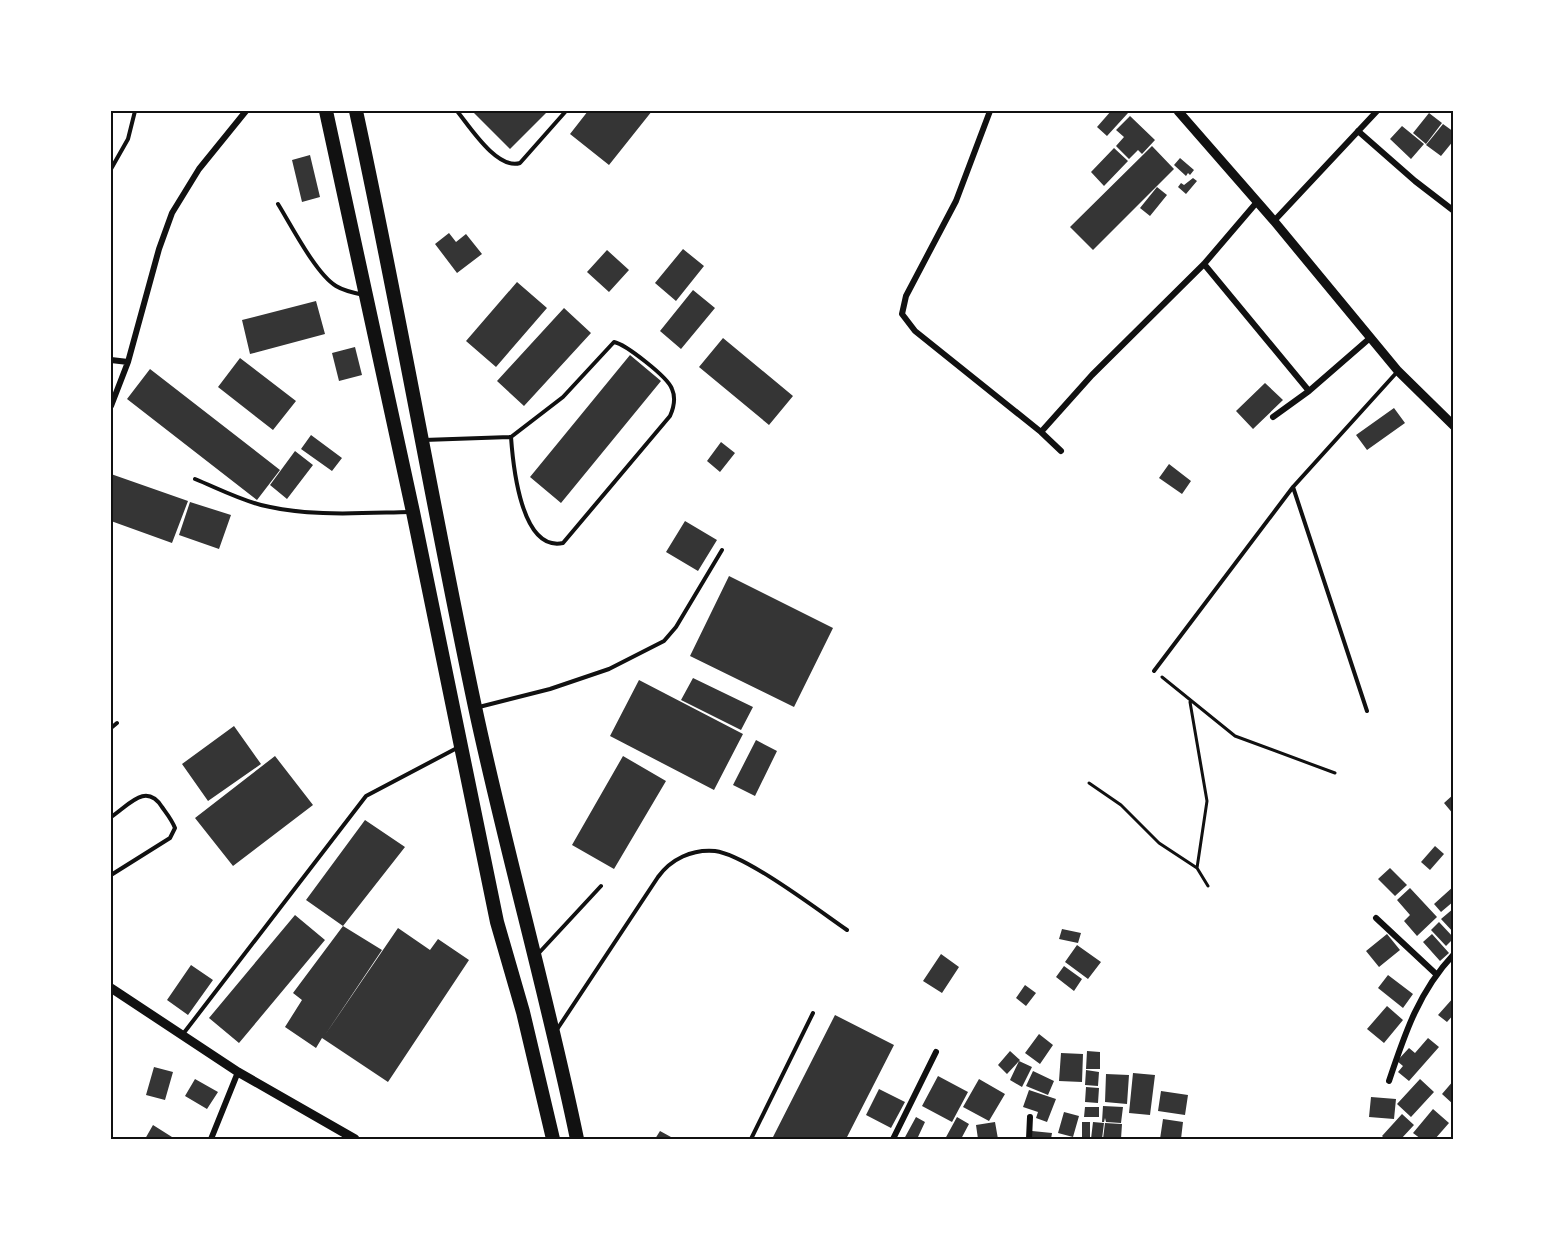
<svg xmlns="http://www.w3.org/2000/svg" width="1565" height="1250" viewBox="0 0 1565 1250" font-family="Manrope,sans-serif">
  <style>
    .building { fill: #353535 }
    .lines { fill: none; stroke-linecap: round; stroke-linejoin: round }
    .path { stroke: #111; stroke-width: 3 }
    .service { stroke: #111; stroke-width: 4 }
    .minor { stroke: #111; stroke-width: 6 }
    .tertiary { stroke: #111; stroke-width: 9 }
    .trunk { stroke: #111; stroke-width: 14 }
    .neatline { fill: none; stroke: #111; stroke-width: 2 }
  </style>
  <rect width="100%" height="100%" fill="#fff"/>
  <path class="building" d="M472 111H548L510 149Z
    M588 111H652L609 165 570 134Z
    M1111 111 1128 113 1107 136 1097 127Z
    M1429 113 1442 123 1426 144 1413 133Z
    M1130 116 1155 140 1142 154 1138 150 1129 159 1116 146 1124 137 1116 130Z
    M1443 124 1454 132V140L1441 156 1426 145Z
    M1402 126 1424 144 1411 159 1390 139Z
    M1152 146 1174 169 1093 250 1070 227Z
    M1114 148 1128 161 1104 186 1091 172Z
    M310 155 320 197 302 202 292 160Z
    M1180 158 1194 170 1190 175 1188 173 1186 176 1174 165Z
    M1193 178 1197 181 1186 194 1178 187 1181 183 1184 185Z
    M1157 187 1167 195 1150 216 1140 208Z
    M449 233 456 242 466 234 482 254 457 273 435 244Z
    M683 249 704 266 676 301 655 283Z
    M607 250 629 270 609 292 587 272Z
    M517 282 547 308 496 367 466 341Z
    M693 290 715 308 681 349 660 331Z
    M316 301 325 334 250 354 242 320Z
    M564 308 591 333 524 406 497 381Z
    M723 338 793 396 769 425 699 367Z
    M355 347 362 375 339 381 332 353Z
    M630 355 661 381 561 503 530 477Z
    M240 358 296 401 273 430 218 387Z
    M150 369 280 470 257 500 127 399Z
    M1265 383 1283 400 1253 429 1236 411Z
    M1394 408 1405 423 1367 450 1356 435Z
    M311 435 342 458 332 471 301 449Z
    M721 442 735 453 720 472 707 461Z
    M295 451 313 465 287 499 270 485Z
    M1169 464 1191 481 1182 494 1159 478Z
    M111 474 188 501 172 543 111 521Z
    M190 502 231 515 219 549 179 535Z
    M685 521 717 540 698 571 666 552Z
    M729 576 833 628 794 707 690 656Z
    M693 678 753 707 741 730 681 700Z
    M639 680 743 734 714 790 610 736Z
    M234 726 261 764 208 801 182 764Z
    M756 740 777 751 755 796 733 785Z
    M275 756 313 805 233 866 195 818Z
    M623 756 666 781 614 869 572 845Z
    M1454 794V815L1444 803Z
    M365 820 405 847 343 926 306 900Z
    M1435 846 1444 854 1430 870 1421 862Z
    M1390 868 1407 885 1395 896 1378 879Z
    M1454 886V901L1441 912 1434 904Z
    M1410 888 1437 917 1417 936 1404 921 1410 915 1397 900Z
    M1454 908V933L1441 919Z
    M295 915 325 940 239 1043 209 1018Z
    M1439 922 1454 938 1446 946 1431 930Z
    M343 926 382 950 325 1035 398 928 430 950 438 939 469 960 388 1082 322 1038 316 1048 285 1027 302 1000 293 993Z
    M1062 929 1081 933 1078 943 1059 939Z
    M1387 934 1400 950 1379 967 1366 951Z
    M1432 934 1449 953 1440 961 1423 942Z
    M1077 945 1101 962 1088 979 1065 962Z
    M941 954 959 967 942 993 923 981Z
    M191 965 213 980 188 1015 167 1000Z
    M1064 966 1082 979 1074 991 1056 977Z
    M1388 975 1413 994 1403 1008 1378 988Z
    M1025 985 1036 993 1026 1006 1016 998Z
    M1454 997V1014L1447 1022 1438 1015Z
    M1387 1006 1403 1020 1384 1043 1367 1029Z
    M835 1015 894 1045 846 1139H772Z
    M1039 1034 1053 1045 1040 1064 1025 1053Z
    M1428 1038 1439 1047 1409 1081 1398 1072 1403 1066 1397 1061 1409 1048 1415 1053Z
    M1010 1051 1020 1060 1007 1074 998 1065Z
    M1087 1051 1100 1052V1069H1086Z
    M1061 1053 1083 1054 1082 1082 1059 1081Z
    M1019 1061 1032 1067 1022 1087 1010 1080Z
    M154 1067 173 1072 165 1100 146 1095Z
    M1086 1070 1099 1072 1098 1086 1085 1085Z
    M1033 1071 1054 1081 1048 1095 1026 1086Z
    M1133 1073 1155 1075 1150 1115 1129 1113Z
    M1106 1074 1129 1075 1127 1104 1105 1102Z
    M938 1076 968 1092 952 1122 922 1106Z
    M195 1079 218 1092 207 1109 185 1096Z
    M979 1079 1005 1094 989 1121 963 1107Z
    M1420 1079 1434 1092 1411 1117 1397 1104Z
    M1454 1080V1105L1442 1094Z
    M1086 1087 1099 1088 1098 1103 1085 1102Z
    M879 1089 905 1102 891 1128 866 1115Z
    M1029 1090 1056 1099 1047 1122 1036 1118 1038 1112 1023 1107Z
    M1161 1091 1188 1095 1185 1115 1158 1111Z
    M1371 1097 1396 1099 1394 1119 1369 1117Z
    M1103 1106 1123 1107 1121 1123 1106 1122 1105 1118 1104 1122H1102Z
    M1085 1107H1099V1117H1084Z
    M1433 1109 1449 1123 1435 1139H1421L1413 1133Z
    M1064 1112 1079 1116 1073 1137 1058 1133Z
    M1402 1114 1414 1125 1401 1139H1385L1382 1136Z
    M916 1117 925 1122 918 1137 922 1139H904Z
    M957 1117 969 1124 961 1139H945Z
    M1163 1119 1183 1122 1181 1139H1160Z
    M995 1122 998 1139H978L976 1125Z
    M1082 1122H1090V1138H1082Z
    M1093 1122 1104 1123 1102 1139H1091Z
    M1105 1123 1122 1124 1121 1139H1103Z
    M153 1125 172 1137 170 1139H145Z
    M660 1131 671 1137 670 1139H655Z
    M1032 1131 1052 1133 1051 1139H1031Z"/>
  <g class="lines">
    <path class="path" d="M1162 677 1235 736 1335 773
      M1190 702 1207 801 1197 868 1208 886
      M1089 783 1121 805 1159 843 1197 868"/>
    <path class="service" d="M457 111C470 127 497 170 520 163L566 111
      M111 169 128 139 135 111
      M278 204C291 225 316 274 336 286 344 291 354 293 364 295
      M424 440 511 437 563 397 614 342C625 344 668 377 672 389 676 398 674 407 670 416L563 543C521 552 513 465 511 437
      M195 479C217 488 238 499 261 505 309 517 360 513 410 512
      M1293 487 1367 711
      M1154 671 1293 487 1398 371
      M479 707 550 689 609 669 664 641 676 627 722 550
      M111 728 117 723
      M111 817C129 805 146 782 162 807 167 814 172 820 175 828L170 838 111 875
      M537 955 601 886
      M556 1031 658 877C671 859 692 849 715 851 746 855 818 910 847 930
      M183 1034 366 796 457 748
      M751 1139 813 1013"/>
    <path class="minor" d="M990 111 956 201 906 296 902 314 915 331 1041 432 1061 451
      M1358 131 1415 181 1454 211
      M1274 221 1377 111
      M1204 264 1309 391 1370 338
      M111 360 128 362
      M111 406 128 362 159 249 172 213 199 169 246 111
      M1273 417 1309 391
      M1041 432 1092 375 1204 264 1257 202
      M1376 918 1436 974
      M1389 1081C1405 1033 1419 991 1454 954
      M211 1139 238 1072
      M893 1139 936 1052
      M1029 1139 1030 1117"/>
    <path class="tertiary" d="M1178 111 1274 221 1398 371 1454 426
      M111 988 238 1072 355 1139"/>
    <path class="trunk" d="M326 111 413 512 497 922 523 1012 553 1139
      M356 111C399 309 433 509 475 707 506 852 547 994 577 1139"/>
  </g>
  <rect width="1565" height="1250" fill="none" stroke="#ffffff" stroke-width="225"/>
  <rect x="112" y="112" width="1340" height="1026" class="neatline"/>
</svg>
